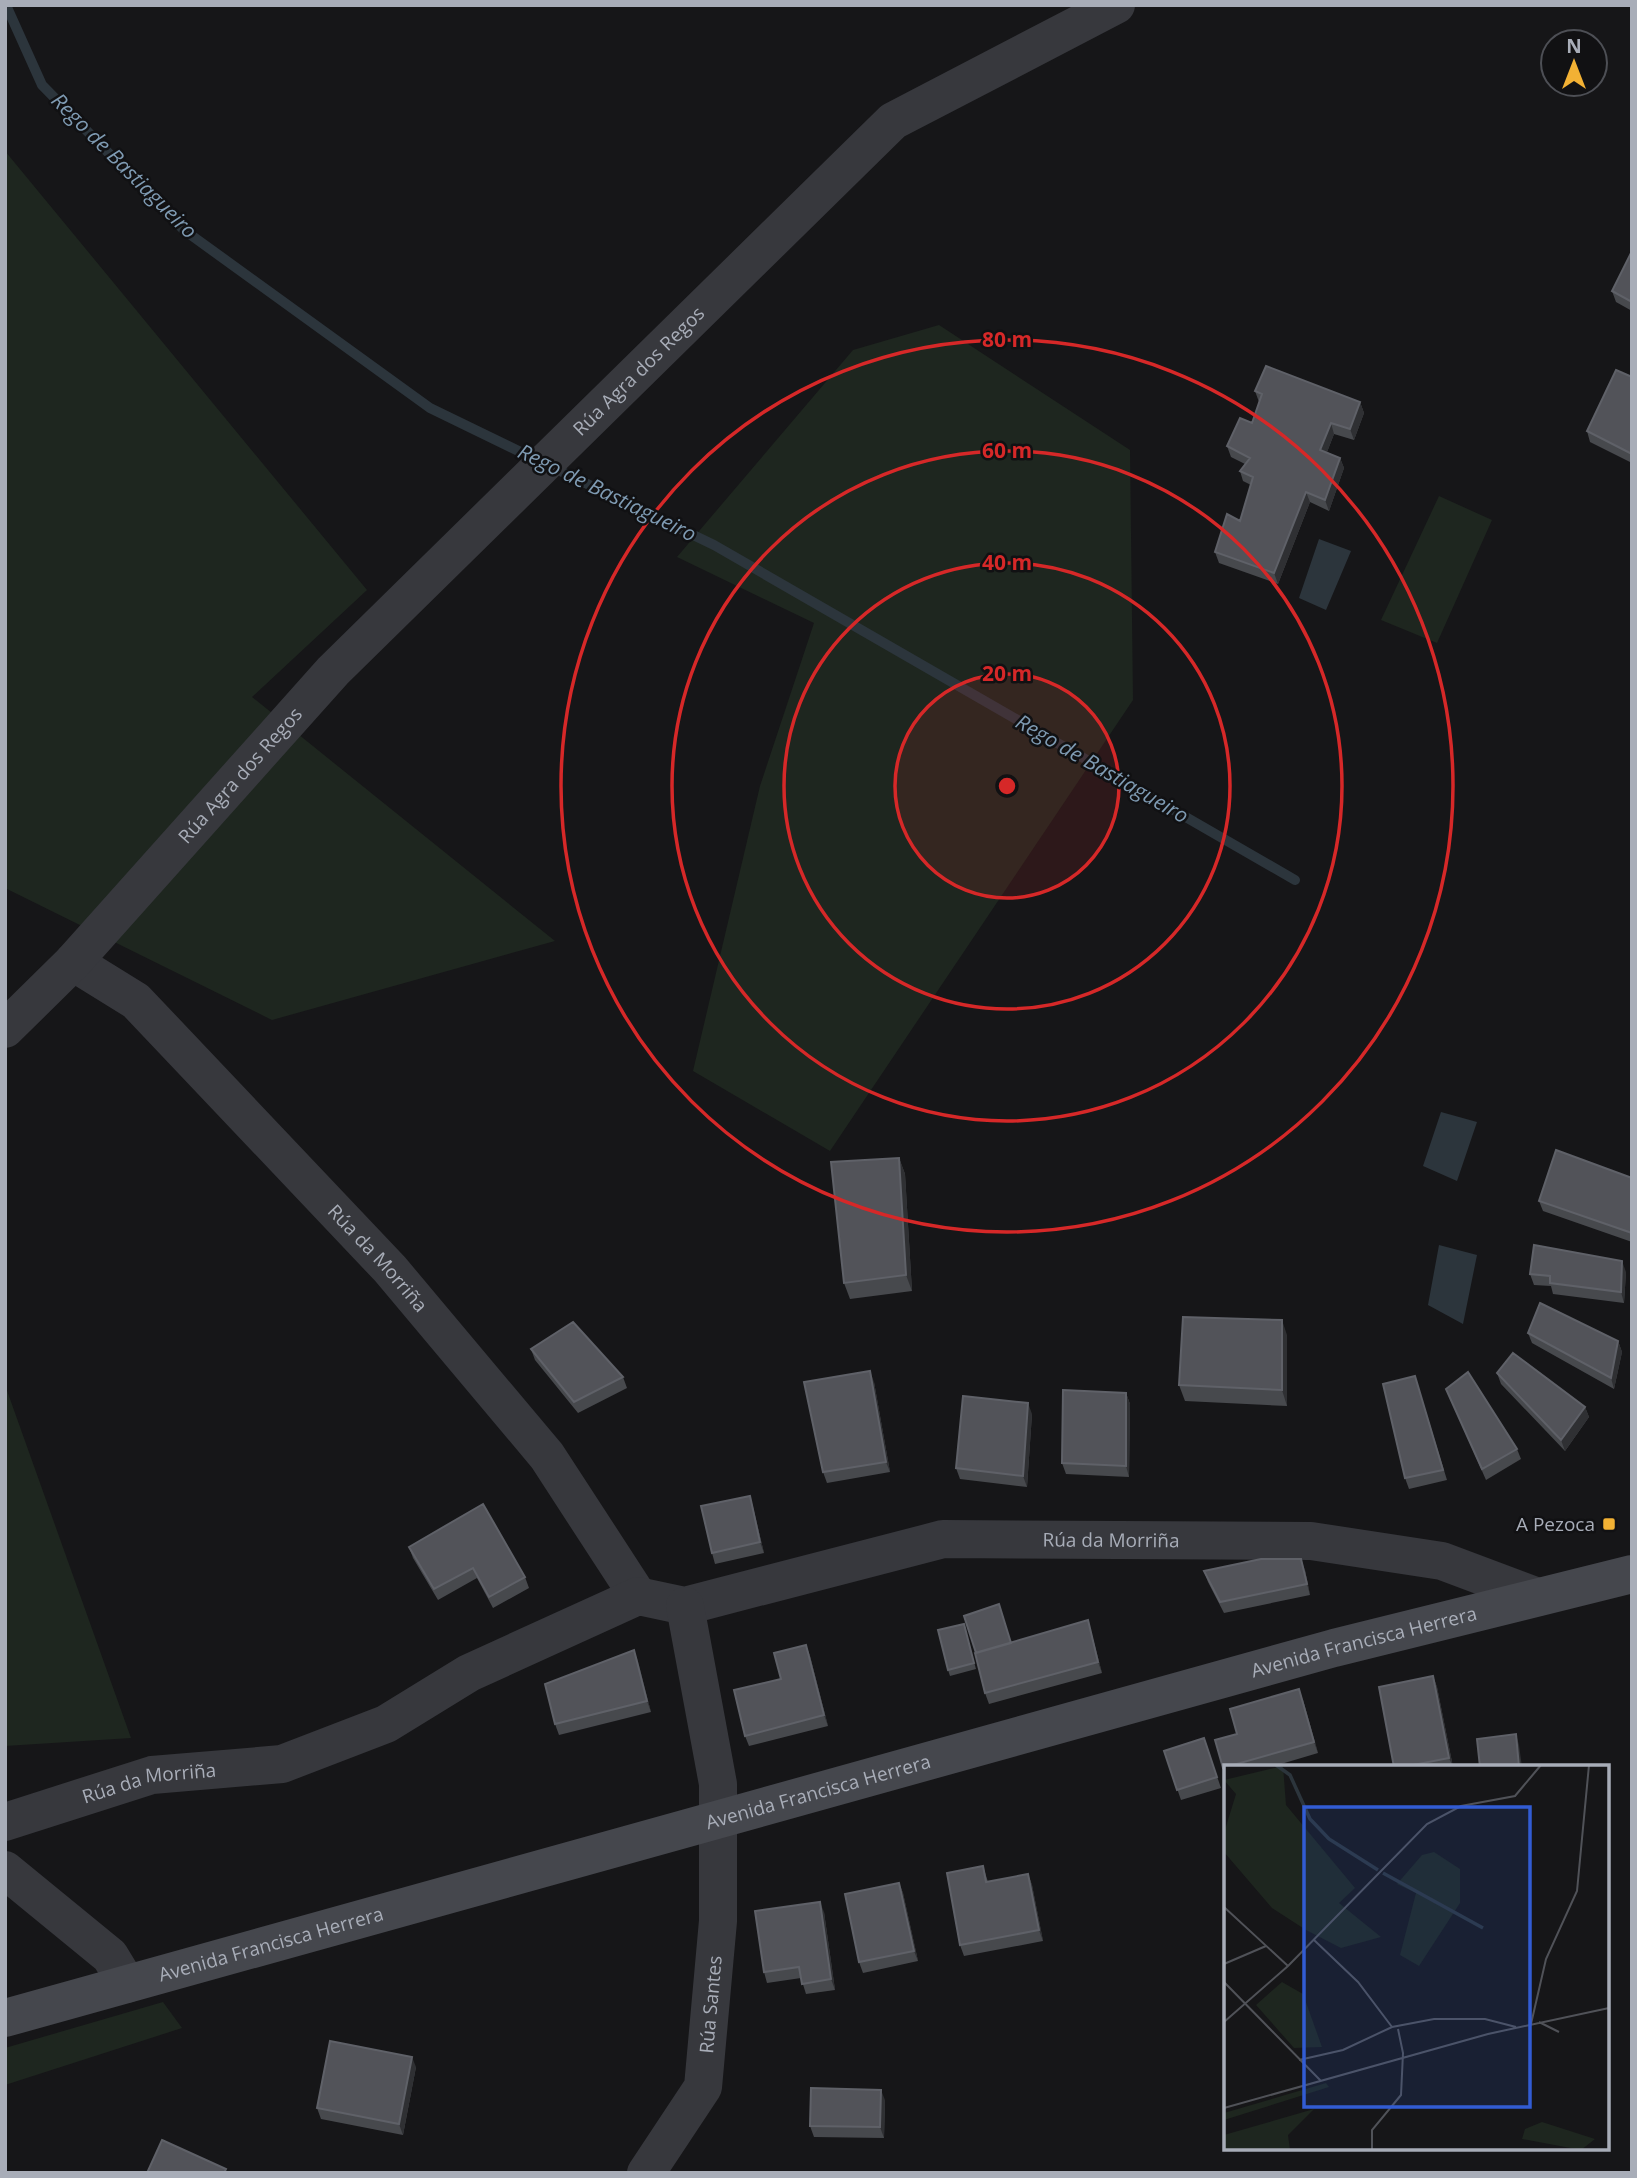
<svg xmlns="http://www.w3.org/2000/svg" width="1637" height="2178" viewBox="0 0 1637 2178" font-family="'Open Sans',sans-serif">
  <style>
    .green { fill: #1e261f }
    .water { fill: #2c353c }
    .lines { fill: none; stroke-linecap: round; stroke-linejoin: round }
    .stream { stroke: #2c353c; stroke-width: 10 }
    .street { stroke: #37383d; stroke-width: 38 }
    .secondary { stroke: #45474d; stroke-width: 38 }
    .wall { fill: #47494d }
    .shaded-wall { fill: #2f3033 }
    .building { fill: #525359; stroke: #5f6168; stroke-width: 2 }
    .ring { fill: none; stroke: #d62828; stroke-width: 3.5 }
    .poi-dot { fill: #f2b134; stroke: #111113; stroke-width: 2.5 }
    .labels { text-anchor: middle; stroke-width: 5; stroke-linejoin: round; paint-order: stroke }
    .street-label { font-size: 19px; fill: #a8adb8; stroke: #111113 }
    .poi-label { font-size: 19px; fill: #a8adb8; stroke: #111113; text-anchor: end }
    .water-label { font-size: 21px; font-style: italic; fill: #7f9bb3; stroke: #111113 }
    .inset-river { fill: none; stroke: #2c353c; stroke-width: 3.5 }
    .inset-road { fill: none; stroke: #505258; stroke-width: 2 }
    .view { fill: #325cd3; fill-opacity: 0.15; stroke: #325cd3; stroke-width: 3.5 }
    .inset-edge { fill: none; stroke: #a8adb8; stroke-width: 3.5 }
    .centre { fill: #d62828; stroke: #111113; stroke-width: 3.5 }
    .ring-label { font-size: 21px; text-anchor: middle; font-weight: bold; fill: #d62828; stroke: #111113; stroke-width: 5; stroke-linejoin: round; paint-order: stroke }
  </style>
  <rect width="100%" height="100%" fill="#161618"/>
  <path class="green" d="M5 151 367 590 252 697 555 941 272 1020 5 888Z
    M939 325 1130 450 1133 700 830 1151 693 1071 760 786 814 623 677 557 853 350Z
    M1439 496 1492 520 1437 643 1381 620Z
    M5 1385 131 1738 5 1746Z
    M163 2002 182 2028 5 2085V2048Z"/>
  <path class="water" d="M1319 539 1351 551 1326 610 1299 598Z
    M1441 1112 1477 1122 1457 1181 1423 1166Z
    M1439 1245 1477 1255 1463 1324 1428 1305Z"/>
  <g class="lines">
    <path class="stream" d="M6 5 42 85 184 230 430 408 537 460
      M552 467 714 545 1295 880"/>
    <g class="street">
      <path id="s1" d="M73 962 136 1001 390 1269 547 1456 638 1596"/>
      <path id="s2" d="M5 1029 73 962 333 671 893 121 1116 5"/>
      <path id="s3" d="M5 1822 152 1775 282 1764 386 1724 469 1673 638 1596 685 1606 943 1539 1311 1541 1442 1561 1538 1597"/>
      <path d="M5 1870 110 1956 127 1984"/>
      <path id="s4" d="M646 2173 703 2087 718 1921V1784L685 1606"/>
    </g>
    <path class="secondary" id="s5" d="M5 2018 1334 1648 1632 1574"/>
  </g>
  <path class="wall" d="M1632 251V311L1616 302 1612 291Z
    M1632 377V463L1590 442 1587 431Z
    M1255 391 1360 402 1364 413 1354 440 1334 434 1327 452 1340 458 1344 468 1329 511 1310 502 1278 584 1219 563 1215 552 1240 521 1251 485 1243 481 1240 471 1245 464 1231 457 1227 446 1252 423 1259 402Z
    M899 1158 905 1174 912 1291 850 1299 844 1283Z
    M1632 1178V1242L1543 1211 1539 1201Z
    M1626 1272 1624 1303 1553 1294 1551 1286 1534 1285 1530 1274Z
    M1528 1333 1618 1341 1622 1352 1614 1389 1532 1343Z
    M1287 1335V1406L1185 1401 1179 1385Z
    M531 1349 623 1377 627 1388 578 1413 535 1360Z
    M1497 1373 1585 1407 1589 1417 1565 1451 1501 1384Z
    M1415 1376 1447 1480 1409 1489 1405 1478Z
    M874 1382 890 1472 827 1483 823 1472Z
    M1446 1389 1517 1449 1521 1459 1486 1480Z
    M1126 1393 1130 1404 1129 1477 1066 1474 1062 1463Z
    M1032 1414 1027 1487 960 1479 956 1468Z
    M750 1496 753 1507 764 1553 715 1564 712 1553Z
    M409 1547 525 1577 529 1588 493 1608 477 1578 438 1600 413 1558Z
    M1305 1570 1310 1595 1224 1613 1208 1582 1204 1571Z
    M1088 1620 1102 1673 989 1704 985 1693 1011 1643Z
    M964 1624 976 1669 950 1676 948 1670Z
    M806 1645 810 1656 828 1726 749 1746 745 1736 781 1679Z
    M634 1650 651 1712 559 1735 555 1724Z
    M1433 1676 1437 1687 1453 1767H1394Z
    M1303 1700 1318 1753 1271 1767H1226V1777L1223 1768 1237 1734Z
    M1204 1738 1221 1788 1181 1800 1164 1751Z
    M983 1866 988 1882 1028 1874 1032 1885 1043 1941 964 1956 960 1945Z
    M899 1883 903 1893 918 1961 863 1973 859 1962Z
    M824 1912 835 1990 806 1994 801 1978 767 1983 764 1972Z
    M416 2067 403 2135 321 2119 317 2108Z
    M885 2100 884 2138 814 2137 810 2126Z"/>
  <path class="shaded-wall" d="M1360 402 1364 413 1354 440 1350 429Z
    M1331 423 1334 434 1324 460 1320 450Z
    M1340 458 1344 468 1329 511 1325 500Z
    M1306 492 1310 502 1278 584 1274 573Z
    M899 1158 905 1174 912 1291 906 1275Z
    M1622 1261 1626 1272 1624 1303 1621 1292Z
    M1282 1320 1287 1335V1406L1282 1390Z
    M1618 1341 1622 1352 1614 1389 1611 1378Z
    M870 1371 874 1382 890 1472 886 1462Z
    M1126 1393 1130 1404 1129 1477 1126 1466Z
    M1028 1403 1032 1414 1027 1487 1023 1476Z
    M1585 1407 1589 1417 1565 1451 1561 1440Z
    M750 1496 753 1507 764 1553 760 1542Z
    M1301 1559 1305 1570 1310 1595 1307 1584Z
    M1088 1620 1091 1631 1102 1673 1098 1662Z
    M806 1645 810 1656 828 1726 824 1715Z
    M634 1650 638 1661 651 1712 647 1701Z
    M1433 1676 1437 1687 1453 1767 1449 1758Z
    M1299 1689 1303 1700 1318 1753 1314 1742Z
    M1516 1734 1519 1745 1522 1767H1519Z
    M1028 1874 1032 1885 1043 1941 1039 1930Z
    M899 1883 903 1893 918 1961 914 1951Z
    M820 1902 824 1912 835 1990 831 1979Z
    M412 2057 416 2067 403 2135 399 2124Z
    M881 2090 885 2100 884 2138 880 2127Z"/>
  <path class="building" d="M1632 251V302L1612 291Z
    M1266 366 1360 402 1350 429 1331 423 1320 450 1340 458 1325 500 1306 492 1274 573 1215 552 1227 514 1240 521 1253 477 1240 471 1250 458 1227 446 1240 418 1252 423 1262 394 1255 391Z
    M1616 370 1632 377V454L1587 431Z
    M1556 1150 1632 1178V1233L1539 1201Z
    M899 1158 906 1275 844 1283 831 1162Z
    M1534 1245 1622 1261 1621 1292 1550 1283V1276L1530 1274Z
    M1540 1303 1618 1341 1611 1378 1528 1333Z
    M1183 1317 1282 1320V1390L1179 1385Z
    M573 1322 623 1377 574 1402 531 1349Z
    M1513 1353 1585 1407 1561 1440 1497 1373Z
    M870 1371 886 1462 823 1472 804 1382Z
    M1468 1372 1517 1449 1482 1469 1446 1389Z
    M1415 1376 1443 1470 1405 1478 1383 1384Z
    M1063 1390 1126 1393V1466L1062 1463Z
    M963 1396 1028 1403 1023 1476 956 1468Z
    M750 1496 760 1542 712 1553 701 1506Z
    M483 1504 525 1577 489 1597 473 1568 434 1589 409 1547Z
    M1261 1559H1301L1307 1584 1220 1602 1204 1571Z
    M999 1604 1011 1643 976 1653 964 1616Z
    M1088 1620 1098 1662 985 1693 975 1653Z
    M964 1624 974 1663 948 1670 938 1630Z
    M806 1645 824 1715 745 1736 734 1690 781 1679 774 1653Z
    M634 1650 647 1701 555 1724 545 1684Z
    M1433 1676 1449 1758 1403 1767H1394L1379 1687Z
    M1299 1689 1314 1742 1226 1767 1223 1768 1215 1740 1237 1734 1230 1709Z
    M1516 1734 1519 1767H1480L1477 1739Z
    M1204 1738 1217 1777 1177 1790 1164 1751Z
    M983 1866 986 1882 1028 1874 1039 1930 960 1945 947 1873Z
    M899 1883 914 1951 859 1962 845 1894Z
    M820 1902 831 1979 802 1984 799 1967 764 1972 755 1911Z
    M330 2041 412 2057 399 2124 317 2108Z
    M811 2088 881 2090 880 2127 810 2126Z
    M162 2140 226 2169 224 2173H147Z"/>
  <circle cx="1007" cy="786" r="112" fill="#d62828" fill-opacity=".12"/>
  <g class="ring">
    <circle cx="1007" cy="786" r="112"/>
    <circle cx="1007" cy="786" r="223"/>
    <circle cx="1007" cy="786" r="335"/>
    <circle cx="1007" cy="786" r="446"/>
  </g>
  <rect class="poi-dot" x="1602" y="1517" width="14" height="14" rx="3.5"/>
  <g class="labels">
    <g class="street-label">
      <text dy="7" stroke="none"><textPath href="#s2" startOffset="914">Rúa Agra dos Regos</textPath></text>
      <text dy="7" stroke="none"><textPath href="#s2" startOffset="346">Rúa Agra dos Regos</textPath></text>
      <text dy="7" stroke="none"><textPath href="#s1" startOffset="427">Rúa da Morriña</textPath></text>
      <text dy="7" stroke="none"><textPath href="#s3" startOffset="1162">Rúa da Morriña</textPath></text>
      <text dy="7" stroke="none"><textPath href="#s5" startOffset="1410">Avenida Francisca Herrera</textPath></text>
      <text dy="7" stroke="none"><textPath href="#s3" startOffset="150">Rúa da Morriña</textPath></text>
      <text dy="7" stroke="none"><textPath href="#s5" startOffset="844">Avenida Francisca Herrera</textPath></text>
      <text dy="7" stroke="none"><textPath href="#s5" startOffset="276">Avenida Francisca Herrera</textPath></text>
      <text dy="7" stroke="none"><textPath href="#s4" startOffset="186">Rúa Santes</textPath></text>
    </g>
    <g class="poi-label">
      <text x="1595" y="1531">A Pezoca</text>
    </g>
    <g class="water-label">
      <text transform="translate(124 166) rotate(45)" y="7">Rego de Bastiagueiro</text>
      <text transform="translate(607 493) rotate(26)" y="7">Rego de Bastiagueiro</text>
      <text transform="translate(1102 769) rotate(30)" y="7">Rego de Bastiagueiro</text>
    </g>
  </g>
  <g transform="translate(1224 1765)">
    <rect width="385" height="385" fill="#161618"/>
    <path d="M59 1 62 40 131 123 115 138 157 172 117 183 82 165 48 143 0 87V68L12 29 0 15ZM210 87 236 104V138L195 201 176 190 192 128 173 119 198 90ZM58 217 79 229 98 282 70 283 32 240ZM102 318 105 322 0 355V348ZM90 344 64 370 66 385H0V370ZM318 357 371 374 357 385 298 374 301 364Z" fill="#1e261f"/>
    <path class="inset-river" d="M52 0 66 10 86 54 105 74 154 105M159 108 259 163"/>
    <path class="inset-road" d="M0 142 64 201M90 175 134 217 168 262M0 199 42 181M0 217 97 316M0 257 64 201 203 59 237 41 291 31 317 0M315 257 335 267M307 259 322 194 353 126 365 0M75 295 119 285 168 262 210 254H261L292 262M0 343 264 269 385 243M148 385V365L177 330 179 288 174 264"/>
    <path class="view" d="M80 42H306V342H80Z"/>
    <rect width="385" height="385" class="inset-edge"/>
  </g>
  <circle cx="1007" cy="786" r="10" class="centre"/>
  <g class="ring-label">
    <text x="1007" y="347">80 m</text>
    <text x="1007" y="458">60 m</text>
    <text x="1007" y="570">40 m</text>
    <text x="1007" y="681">20 m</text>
  </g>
  <rect width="1637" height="2178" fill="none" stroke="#a8adb8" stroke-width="14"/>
  <g transform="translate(1574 63)"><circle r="33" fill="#111113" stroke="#4d4f55" stroke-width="2"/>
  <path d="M0-5L12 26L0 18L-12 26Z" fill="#f2b134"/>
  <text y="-10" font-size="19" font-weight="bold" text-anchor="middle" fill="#a8adb8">N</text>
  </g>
</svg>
